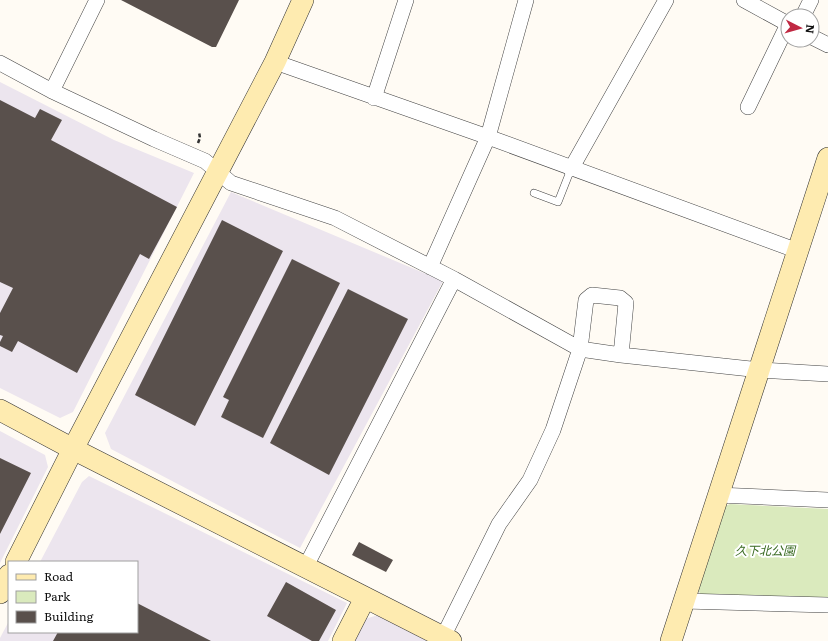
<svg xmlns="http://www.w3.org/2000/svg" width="828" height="641" viewBox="0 0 828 641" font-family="Literata,'Noto Sans JP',serif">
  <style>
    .industrial { fill: #ece5ee }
    .green { fill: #daeabd }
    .building { fill: #59504c }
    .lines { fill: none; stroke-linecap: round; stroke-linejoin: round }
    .lane-casing { stroke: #434343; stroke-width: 8 }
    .street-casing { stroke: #434343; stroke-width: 16 }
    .secondary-casing { stroke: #323232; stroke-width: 22 }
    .path { stroke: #323232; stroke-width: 2.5; stroke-dasharray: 4 2; stroke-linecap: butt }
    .lane { stroke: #fff; stroke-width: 7 }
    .street { stroke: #fff; stroke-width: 15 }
    .secondary { stroke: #feebb0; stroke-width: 21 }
    .labels { text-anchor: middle; stroke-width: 4; stroke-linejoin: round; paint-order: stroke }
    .park-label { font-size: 12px; font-style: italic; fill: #386920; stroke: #fff }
  </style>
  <rect width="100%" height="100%" fill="#fffbf4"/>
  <path class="industrial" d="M0 82 114 140 194 173 73 412 60 418 0 388Z
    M231 192 443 281 300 548 111 449 105 433Z
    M0 431 45 455 48 467 0 563Z
    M89 476 347 603 328 641H0V638L9 621V632H137V562H40L82 482Z
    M378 615 427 641H354L365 619Z"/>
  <path class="green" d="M730 504 828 509V598L702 596 697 589 723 507Z"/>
  <path class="building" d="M121 0H239L216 47H212Z
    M0 100 35 118 40 109 62 120 51 140 177 207 149 259 140 254 77 373 18 341 12 352 0 346V342L3 336 0 335V313L13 288 0 282Z
    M222 220 283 251 195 426 135 395Z
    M292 259 340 283 263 438 221 417 229 400 223 397Z
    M348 289 408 319 329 475 270 443Z
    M0 458 31 473 0 534Z
    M359 542 393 560 386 572 352 555Z
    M286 582 336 610 319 641H312L267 616Z
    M137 603 211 641H53L58 632H137Z"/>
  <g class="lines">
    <g class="lane-casing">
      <path id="lane" d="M534 193 558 202 571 169"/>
    </g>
    <g class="street-casing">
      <path id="street" d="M744 0 788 24 748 107
        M803 16 811 0
        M812 37 828 45
        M275 62 488 137 798 251
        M0 63 52 91 154 139 205 161 231 183 335 218 454 279 580 349 621 355 760 370 828 374
        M52 91 97 0
        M374 98 406 0
        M571 169 666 0
        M430 267 488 137 526 0
        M718 495 828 500
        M305 568 454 279
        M684 601 828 605
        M443 637 499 524 530 480 553 430 580 349 586 300 592 295 620 298 626 303 621 355"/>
    </g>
    <g class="secondary-casing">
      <path id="secondary" d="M0 410 73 449 451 641
        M16 562 73 449 275 62 303 0
        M0 593 9 575
        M343 641 365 598
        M671 641 828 158"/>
    </g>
    <path class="path" d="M198 143 200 138 199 132"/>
    <use href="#lane" class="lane"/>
    <use href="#street" class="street"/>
    <use href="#secondary" class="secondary"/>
  </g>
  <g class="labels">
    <g class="park-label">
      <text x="765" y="555">久下北公園</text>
    </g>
  </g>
  <rect x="8" y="561" width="130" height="72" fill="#ffffff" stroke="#9f9f9f"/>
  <rect x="16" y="574" width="20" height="6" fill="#feebb0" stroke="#9f9f9f"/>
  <text x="44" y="581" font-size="12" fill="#101010">Road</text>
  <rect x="16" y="591" width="20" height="12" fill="#daeabd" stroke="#9f9f9f"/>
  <text x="44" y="601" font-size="12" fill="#101010">Park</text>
  <rect x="16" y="611" width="20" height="12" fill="#59504c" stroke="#9f9f9f"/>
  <text x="44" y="621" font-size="12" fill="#101010">Building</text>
  <g transform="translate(800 28) rotate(96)"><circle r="19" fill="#ffffff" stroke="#9f9f9f"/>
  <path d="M0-3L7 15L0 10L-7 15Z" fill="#c02842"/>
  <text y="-6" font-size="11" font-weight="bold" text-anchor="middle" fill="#101010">N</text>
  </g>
</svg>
